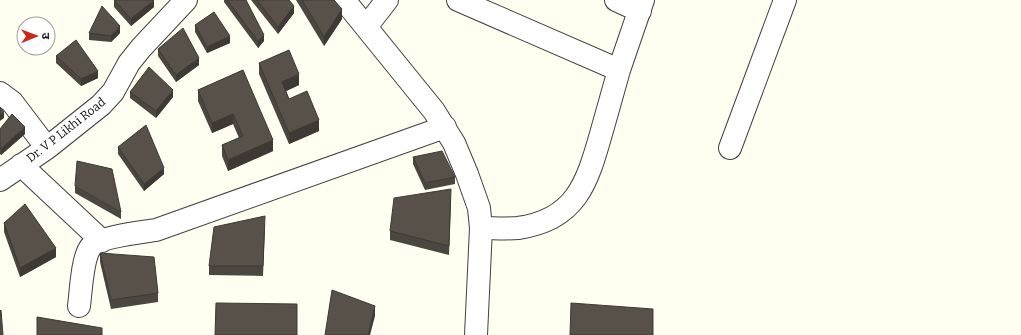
<svg xmlns="http://www.w3.org/2000/svg" width="1021" height="335" viewBox="0 0 1021 335" font-family="Bitter,'Noto Sans Devanagari',serif">
  <style>
    .lines { fill: none; stroke-linecap: round; stroke-linejoin: round }
    .street-casing { stroke: #414141; stroke-width: 24 }
    .street { stroke: #fff; stroke-width: 22 }
    .wall { fill: #4c4640 }
    .shaded-wall { fill: #3e3934 }
    .building { fill: #58514a; stroke: #3e3934 }
    .labels { text-anchor: middle; stroke-width: 4; stroke-linejoin: round; paint-order: stroke }
    .street-label { font-size: 12px; fill: #0e0e0e; stroke: #fff }
  </style>
  <rect width="100%" height="100%" fill="#fffef0"/>
  <g class="lines">
    <g class="street-casing">
      <path id="street" d="M344 0 434 111 454 143 467 174 479 208 481 228 476 335
        M458 0 619 70 643 0
        M616 0 640 11
        M366 27 387 0
        M0 93 12 102 47 148
        M730 148 785 0
        M21 165 102 241
        M0 180 47 148 101 105 113 92 129 63 141 48 186 0
        M481 228C493 228 506 229 518 228 576 220 587 183 601 134 607 113 613 91 619 70
        M79 306C81 291 82 260 90 248 97 237 143 232 156 230L445 127"/>
    </g>
    <use href="#street" class="street"/>
  </g>
  <path class="wall" d="M114 0 154 7 131 26 114 7Z
    M224 0H246L264 41 258 48 224 2Z
    M251 0H289L294 13 278 34Z
    M296 0H334L342 19 324 46Z
    M195 25 230 43 207 53 195 32Z
    M89 33H120L111 42 89 40Z
    M158 49 199 65 176 82 158 56Z
    M56 56 98 78 81 86 56 63Z
    M259 63 299 85 286 91 289 99 319 131 289 144 259 74Z
    M243 70 273 151 228 171 222 156V145L239 138 233 124 212 133 198 101V90Z
    M130 92 173 97 156 118 130 98Z
    M0 129 25 134 1 155 0 154Z
    M118 147 164 174 144 191 118 154Z
    M413 157 455 177V184L425 190 413 164Z
    M75 186 121 212V219L75 193Z
    M451 198 449 255 390 240V231Z
    M4 223 56 257 20 277 4 232Z
    M265 225 263 276 209 275V266Z
    M100 253 158 293V302L111 309 100 262Z"/>
  <path class="shaded-wall" d="M154 0V7L131 26V19Z
    M294 6V13L278 34V27Z
    M342 9V19L324 46V37Z
    M120 26V33L111 42V36Z
    M264 35V41L258 48V41Z
    M230 36V43L207 53V47Z
    M199 58V65L176 82V75Z
    M98 71V78L81 86V79Z
    M299 74V85L282 93V82Z
    M173 90V97L156 118V111Z
    M4 112V118L0 121V115Z
    M233 114V124L212 133V123Z
    M319 120V131L289 144V133Z
    M25 127V134L1 155V149Z
    M273 140V151L228 171V160Z
    M164 168V174L144 191V184Z
    M56 248V257L20 277V268Z
    M375 306V316L370 335H368Z"/>
  <path class="building" d="M114 0H154L131 19Z
    M227 0H246L264 35 258 41Z
    M257 0H289L294 6 278 27Z
    M302 0H334L342 9 324 37Z
    M102 6 120 26 111 36 89 33Z
    M214 12 230 36 207 47 195 25Z
    M183 28 199 58 176 75 158 49Z
    M76 40 98 71 81 79 56 56Z
    M289 50 299 74 282 82 289 99 307 91 319 120 289 133 259 63Z
    M149 67 173 90 156 111 130 92Z
    M243 70 273 140 228 160 222 145 243 136 233 114 212 123 198 90Z
    M0 107 4 112 0 115Z
    M12 114 25 127 1 149 0 147V129Z
    M146 125 164 168 144 184 118 147Z
    M442 151 455 177 425 183 413 157Z
    M77 161 112 169 121 212 75 186Z
    M451 189 449 246 390 231 394 198Z
    M25 204 56 248 20 268 4 223Z
    M265 216 263 266H209L214 227Z
    M100 253 154 257 158 293 111 300Z
    M332 290 375 306 368 335H325Z
    M216 303 297 304V335H215Z
    M571 303 653 309V335H570Z
    M1 310 3 335H0V311Z
    M37 317 102 328V335H37Z"/>
  <g class="labels">
    <g class="street-label">
      <text transform="translate(66 130) rotate(-38)" y="4">Dr. V P Likhi Road</text>
    </g>
  </g>
  <g transform="translate(36 36) rotate(89)"><circle r="19" fill="#ffffff" stroke="#9f9f9f"/>
  <path d="M0-3L7 15L0 10L-7 15Z" fill="#cb261a"/>
  <text y="-6" font-size="11" font-weight="bold" text-anchor="middle" fill="#0e0e0e">उ</text>
  </g>
</svg>
